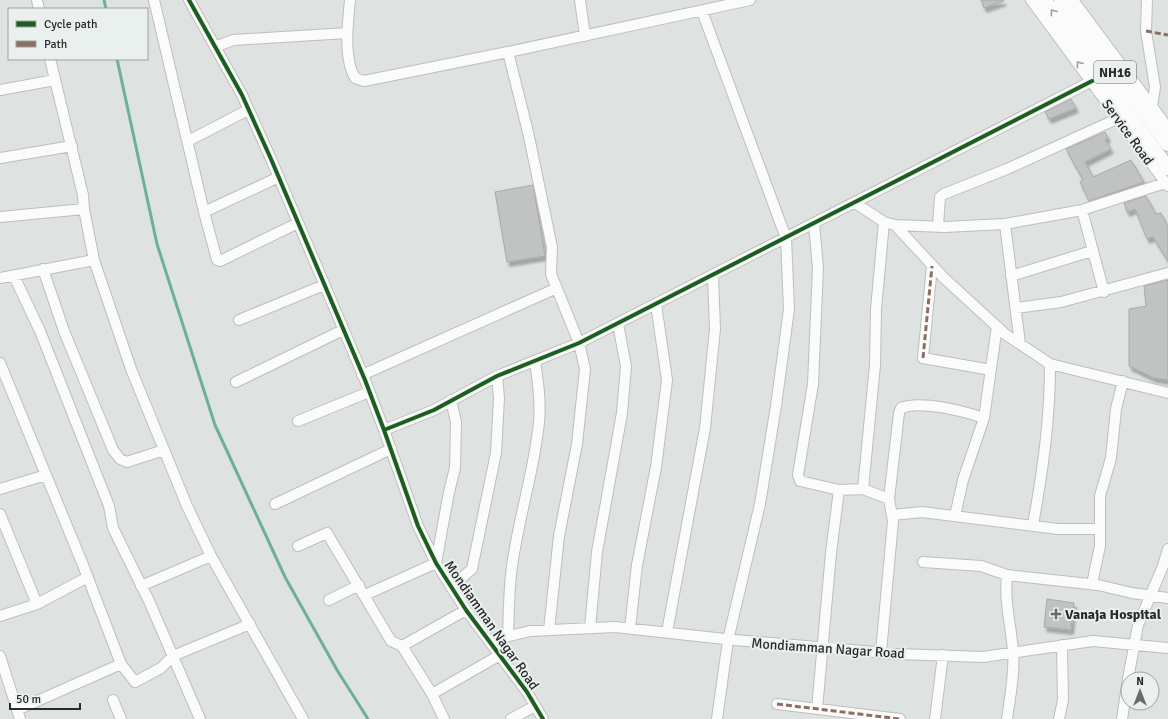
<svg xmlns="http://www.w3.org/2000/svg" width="1168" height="719" viewBox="0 0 1168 719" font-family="Signika,sans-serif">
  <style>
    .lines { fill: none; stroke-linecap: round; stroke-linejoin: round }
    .stream { stroke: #6db098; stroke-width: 3 }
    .building { fill: #c0c3c1; stroke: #a8aaaa; filter: url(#shadow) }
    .minor-casing { stroke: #bdbfbe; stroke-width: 12 }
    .highway-casing { stroke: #bdbfbe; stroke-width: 16 }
    .minor { stroke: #fafbfa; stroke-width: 10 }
    .highway { stroke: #fafbfa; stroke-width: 14 }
    .quiet { stroke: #8d6e63; stroke-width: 3; stroke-dasharray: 6 3; stroke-linecap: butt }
    .cycleway-casing { stroke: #eaf0ed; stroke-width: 6 }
    .cycleway { stroke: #1b5e20; stroke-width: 4 }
    .oneway { stroke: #9c9d9c }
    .poi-dot { fill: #686b6a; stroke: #eaf0ed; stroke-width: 1.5 }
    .labels { text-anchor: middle; stroke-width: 4; stroke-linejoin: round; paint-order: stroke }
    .shield { fill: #eaf0ed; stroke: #636664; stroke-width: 1 }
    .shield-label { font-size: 13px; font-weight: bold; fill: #292b2a }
    .street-label { font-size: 14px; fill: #292b2a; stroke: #eaf0ed }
    .poi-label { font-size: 14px; font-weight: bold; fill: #292b2a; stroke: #eaf0ed; text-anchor: start }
  </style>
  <defs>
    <filter id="shadow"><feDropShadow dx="2.5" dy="4.5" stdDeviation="1" flood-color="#0004"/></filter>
  </defs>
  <rect width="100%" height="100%" fill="#dee2e0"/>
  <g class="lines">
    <path class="stream" d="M104 0 106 9
      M117 59 157 244 215 425 285 577 337 670 368 719"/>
  </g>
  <path class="building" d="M981 0H1003L1004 1 984 8Z
    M1071 99 1076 108 1049 119 1045 112Z
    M1105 132 1108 138 1105 140 1111 149 1085 162 1093 177 1131 160 1144 182 1089 201 1080 182 1083 180 1066 149Z
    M533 185 545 256 507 262 495 192Z
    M1146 196 1156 214 1161 213 1168 227V261L1153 237 1147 239 1135 209 1127 212 1124 203Z
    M1168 280V380L1154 378 1129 366V309L1146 306 1144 286Z
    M1047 599 1074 603 1071 630 1044 627Z"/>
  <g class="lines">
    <g class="minor-casing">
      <path id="minor" d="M37 0 39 9
        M154 0 204 212 217 260 220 261 298 223
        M189 0 242 95 271 159 365 380 384 430 418 526 436 563 466 610 527 692 543 719
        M350 0C348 22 343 58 355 78L364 81 508 52 750 0
        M580 0 585 36
        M1031 0 1168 186
        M1073 0 1168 128
        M1147 0 1146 31 1155 87 1152 107
        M702 11 786 238 789 309 776 406 760 504 728 640 717 719
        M215 47 233 40 347 33
        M508 52 528 132 552 247 551 274 579 343 585 369 577 444 559 536 549 630
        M50 59 83 195 84 209 94 260 131 369 187 506 211 556 303 719
        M0 90 55 80
        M188 141 248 110
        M0 158 72 146
        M855 203 884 222 895 225 944 227 1005 224 1082 210 1165 183
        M1082 210 1104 292
        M204 212 279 177
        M0 217 84 209
        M814 224 818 268 813 384 798 475 800 481 839 490 863 489 889 499 893 521 881 652
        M1005 224 1020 344
        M895 225 944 278 1005 334 1050 364 1168 393
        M938 226 940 197 944 194 1007 169 1119 118
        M932 266 923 358 991 370
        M43 269 64 331 113 450 120 459 127 462 164 450
        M14 276 40 331 79 430 109 506 113 528 149 601 200 719
        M1011 276 1092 251
        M0 278 94 260
        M1016 308 1061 302 1168 273
        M239 320 324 285
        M0 363 83 565 121 664 135 682 161 668 173 656 250 624
        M362 375 557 288
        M236 382 343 330
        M298 421 369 392
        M384 430 434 410 497 376 579 343 1092 81
        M0 489 46 475
        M863 489 875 365 876 309 884 222
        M889 499 899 413 901 408C921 400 963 411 984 418
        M275 504 391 449
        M0 514 37 604
        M892 515 922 512 1058 529H1098
        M955 516 963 480 984 418 997 326
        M1033 525C1043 469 1050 420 1050 364
        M298 546 327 533 391 641 402 646 432 694 444 719
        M923 562 981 566 1007 575 1098 585 1132 593 1168 598
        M1092 584 1100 546V496L1111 458 1116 409 1123 381
        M141 586 211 556
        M451 587 472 569 496 453 499 398 497 376
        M365 595 436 563 449 492 455 468 456 422 451 400
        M329 600 359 585
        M0 616 37 604 88 577
        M590 628 597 552 622 413 626 366 618 324
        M630 628 637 565 656 467 667 380 656 304
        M667 632 705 428 715 329 713 276
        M508 636C509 607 509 577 515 548 522 506 535 465 539 422 541 402 538 381 535 361
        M489 641 530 631 615 627 734 640 898 654 983 657 1093 641 1168 648
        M402 646 466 610
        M0 656 20 719
        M1128 679 1138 625 1163 566 1168 549
        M432 694 500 655
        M113 700 121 719
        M777 704 900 719
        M817 709 831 553 839 490
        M17 710 121 664
        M511 719 535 706
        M935 719 943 655
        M1007 719C1010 697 1015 673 1013 651 1011 625 1004 601 1007 575
        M1059 719 1063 700 1062 645
        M1122 719 1128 679"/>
    </g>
    <g class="highway-casing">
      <path id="highway" d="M1044 0 1168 168
        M1061 0 1168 144"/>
    </g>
    <use href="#minor" class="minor"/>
    <use href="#highway" class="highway"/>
    <path class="quiet" d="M1146 31 1168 35
      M923 358 932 266
      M777 704 900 719"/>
    <g class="cycleway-casing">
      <path id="cycleway" d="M189 0 242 95 271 159 365 380 384 430 418 526 436 563 466 610 527 692 543 719
        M384 430 434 410 497 376 579 343 1092 81"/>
    </g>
    <use href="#cycleway" class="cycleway"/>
  </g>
  <defs><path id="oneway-chevron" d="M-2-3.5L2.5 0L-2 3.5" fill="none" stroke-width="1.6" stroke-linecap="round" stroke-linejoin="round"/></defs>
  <g class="oneway">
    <use href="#oneway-chevron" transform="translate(1053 12) rotate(-126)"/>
    <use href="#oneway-chevron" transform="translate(1079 64) rotate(-127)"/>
  </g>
  <path class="poi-dot" d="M1054 608h4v4h4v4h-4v4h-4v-4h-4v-4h4z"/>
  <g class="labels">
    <rect class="shield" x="1094" y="61" width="42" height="22" rx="3"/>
    <g class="shield-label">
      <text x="1115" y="77">NH16</text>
    </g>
    <g class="street-label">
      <text transform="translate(1128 132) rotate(54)" y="5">Service Road</text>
      <text transform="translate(492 625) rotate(55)" y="5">Mondiamman Nagar Road</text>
      <text transform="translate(828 648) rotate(4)" y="5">Mondiamman Nagar Road</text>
    </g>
    <g class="poi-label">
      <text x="1065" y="619">Vanaja Hospital</text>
    </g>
  </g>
  <rect x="8" y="8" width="140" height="52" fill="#eaf0ed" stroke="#9da19f"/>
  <rect x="16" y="21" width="20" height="6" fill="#1b5e20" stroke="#9da19f"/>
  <text x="44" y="28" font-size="12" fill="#292b2a">Cycle path</text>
  <rect x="16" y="41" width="20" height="6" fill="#8d6e63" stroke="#9da19f"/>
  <text x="44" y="48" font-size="12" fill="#292b2a">Path</text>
  <g transform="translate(1140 691)"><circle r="19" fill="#eaf0ed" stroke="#9da19f"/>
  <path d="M0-3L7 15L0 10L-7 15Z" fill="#686b6a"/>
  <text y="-6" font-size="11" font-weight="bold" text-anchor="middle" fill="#292b2a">N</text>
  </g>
  <path d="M10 703v6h70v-6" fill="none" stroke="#292b2a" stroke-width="2"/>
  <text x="16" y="703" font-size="12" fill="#292b2a" stroke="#eaf0ed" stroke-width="3" paint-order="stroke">50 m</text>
</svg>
